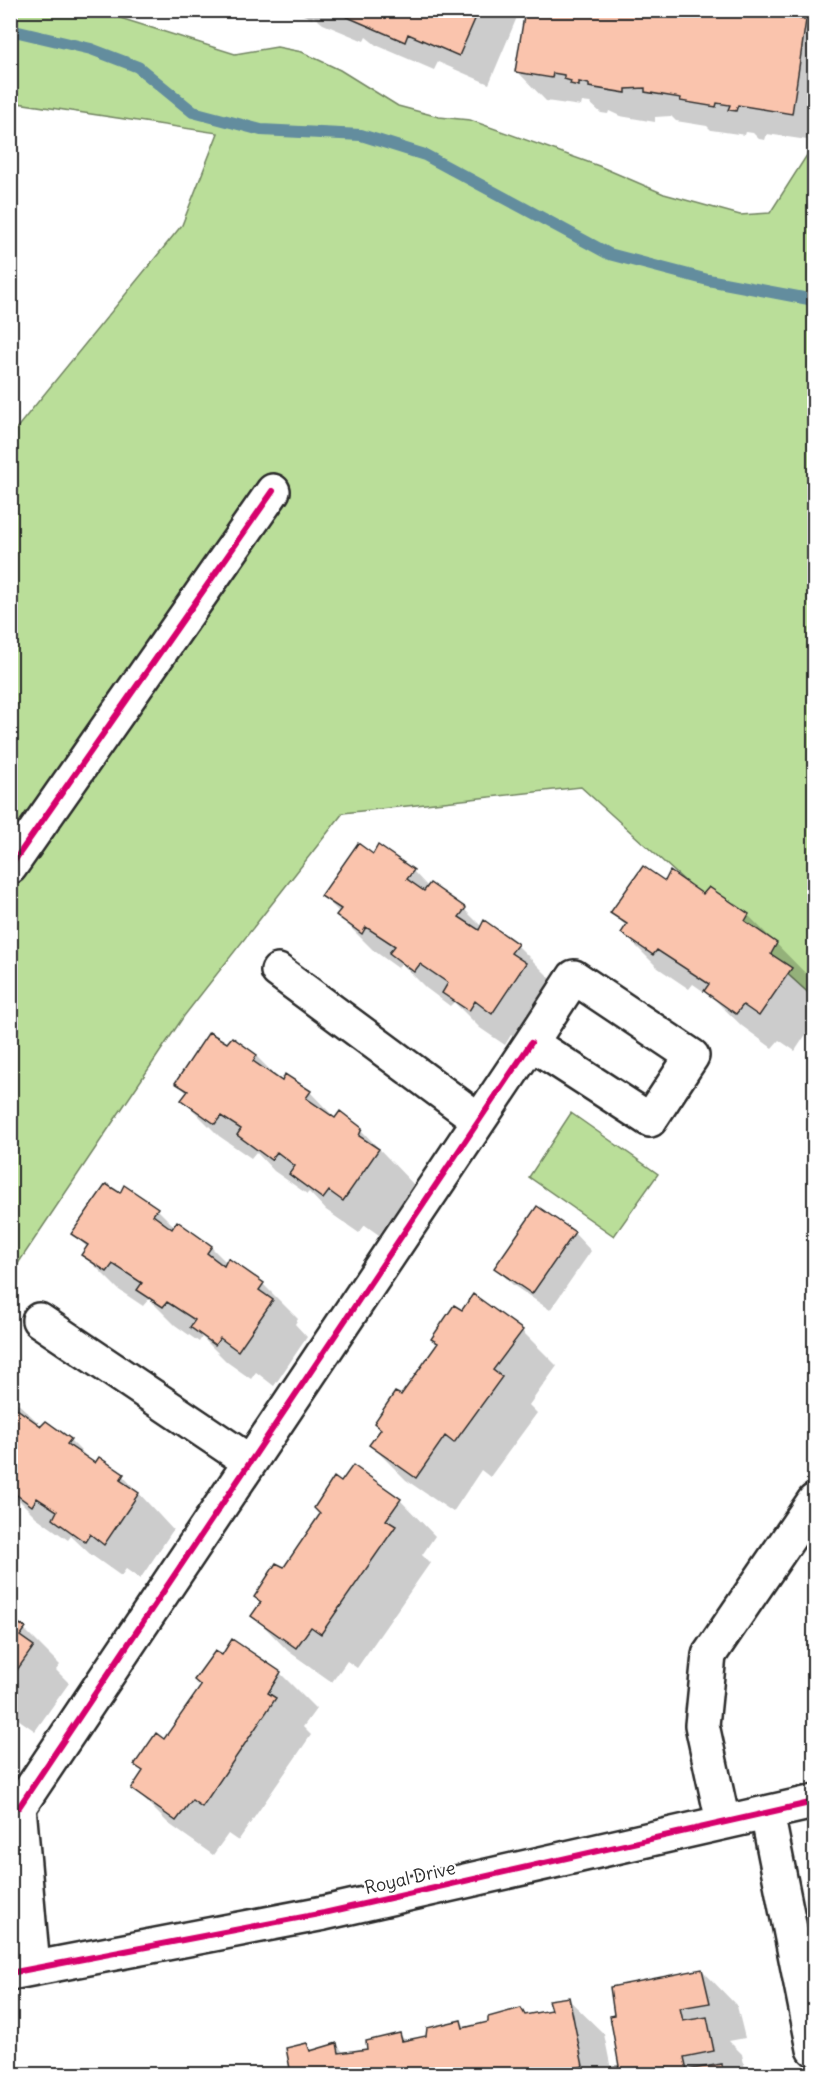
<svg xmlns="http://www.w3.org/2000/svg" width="825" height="2085" viewBox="0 0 825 2085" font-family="Delius,sans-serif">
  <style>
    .green { fill: #bade99; stroke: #728462; stroke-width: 1.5 }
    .shadow { fill: #0003 }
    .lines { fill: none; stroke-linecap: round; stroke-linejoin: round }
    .stream { stroke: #638d9e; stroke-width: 12 }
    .building { fill: #fac4ad; stroke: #2b2b2b; stroke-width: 1.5 }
    .minor-casing { stroke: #2b2b2b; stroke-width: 38 }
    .minor { stroke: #fff; stroke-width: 33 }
    .cycleway-casing { stroke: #fff; stroke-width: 10 }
    .cycleway { stroke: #d6006c; stroke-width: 6 }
    .labels { text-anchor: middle; stroke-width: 4.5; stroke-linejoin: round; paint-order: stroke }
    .street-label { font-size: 18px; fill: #2b2b2b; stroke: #fff }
  </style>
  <rect width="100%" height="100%" fill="#fff"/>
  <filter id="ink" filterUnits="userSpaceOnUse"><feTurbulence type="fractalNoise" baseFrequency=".0167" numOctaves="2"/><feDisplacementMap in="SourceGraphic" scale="12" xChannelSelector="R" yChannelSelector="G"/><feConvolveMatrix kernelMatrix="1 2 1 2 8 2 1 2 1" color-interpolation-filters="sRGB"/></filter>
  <g filter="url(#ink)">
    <path class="green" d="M11 11H98L235 54 277 47 302 52 340 70 398 106 439 117 470 120 599 166 664 194 740 215 770 213 814 144V998L581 787 343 813 184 1016 11 1274V435L182 225 218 133 11 102Z
      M571 1113 658 1174 614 1236 529 1177Z"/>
    <path class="shadow" d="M293 10H520L489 84 438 62 434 70 376 45 366 37 364 41 323 24 313 16 312 19Z
      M526 10H742L752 16V10H795L814 30V141L767 134 765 140 759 139 753 133 746 132 745 135 711 130 707 126 676 121 671 116 655 117V122L620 116 609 111 608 114 601 113 590 103 582 102 581 106 546 101 517 71Z
      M374 856 413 871 428 887 465 910 482 927 517 945 552 980 548 986 561 999 528 1048 511 1035 505 1045 480 1028 454 1002 450 1006 426 988 401 963 398 968 373 950 338 915 340 913 323 896Z
      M666 883 703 896 709 889 748 915 812 980 808 986 814 993V1022L795 1051 779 1040 772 1048 742 1026 713 998 693 984 689 989 658 968 623 933 627 927 612 912Z
      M232 1039 256 1056 283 1083 310 1092 336 1119 340 1113 361 1130 414 1185 379 1235 365 1225 359 1233 326 1210 309 1192 307 1194 274 1171 256 1152 251 1158 219 1136 183 1100 188 1094 177 1083 228 1045Z
      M120 1195 157 1209 175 1227 177 1223 211 1247 227 1263 263 1284 298 1319 295 1324 307 1337 274 1386 256 1372 251 1379 227 1362 202 1337 199 1342 175 1325 149 1299 143 1306 119 1290 83 1254 88 1248 73 1234Z
      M574 1233 591 1251 550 1310 513 1285 496 1268Z
      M463 1312 522 1331 557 1366 529 1405 537 1413 490 1477 481 1470 453 1512 406 1480 371 1445 401 1397Z
      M10 1396 43 1427 70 1440 95 1465 123 1476 173 1530 140 1579 126 1569 121 1576 90 1554 71 1536 68 1540 36 1517 18 1499 15 1503 10 1499Z
      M342 1484 400 1500 435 1536 422 1555 430 1563 357 1668 347 1661 332 1682 288 1651 253 1615 262 1603 256 1597 284 1569Z
      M10 1620 25 1630 60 1665 56 1670 69 1683 35 1731 18 1719 13 1726 10 1724Z
      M233 1641 280 1673 316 1709 303 1727 311 1735 238 1841 228 1834 213 1855 169 1824 133 1788 144 1773 136 1765 164 1741Z
      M702 1970 737 2006 745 2038 729 2041 742 2054 746 2074H293L288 2049 307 2045 314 2052 337 2045 345 2054 369 2050 399 2034 406 2041 427 2037 461 2022 467 2028 490 2023 521 2010 527 2016 553 2011 568 1999 604 2034 611 2069 621 2067Z"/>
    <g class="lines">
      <path class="stream" d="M10 30 91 49 138 67 193 112 261 130 361 135 425 155 609 254 708 280 814 300"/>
    </g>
    <path class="building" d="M341 10H479L459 56 408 34 405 42 345 16 346 13Z
      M525 10H738V13L750 14 751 10H792L791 17 806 20 792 114 738 105 736 111 728 110 730 105 717 103 716 107 680 101 681 98 645 92V88L626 89V93L589 87V84L579 82V86L570 84 571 81 564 79V75L553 73 552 78 515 72Z
      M358 843 373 854 378 845 414 870 407 879 424 891 430 883 466 908 459 917 479 930 484 920 518 944 511 953 526 963 492 1014 475 1001 469 1011 442 993 448 983 420 964 414 972 389 953 395 946 366 927 362 934 336 915 341 909 321 896Z
      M643 866 665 881 670 871 703 894 709 887 749 914 745 921 777 943 771 954 792 968 759 1016 743 1005 736 1014 704 991 709 984 657 950 653 955 621 933 627 924 610 913Z
      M209 1032 227 1043 232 1037 257 1055 253 1061 282 1081 285 1074 311 1091 306 1098 335 1118 340 1111 362 1128 359 1136 379 1149 343 1201 329 1191 323 1199 289 1174 295 1166 277 1152 271 1160 237 1135 241 1129 221 1116 215 1124 181 1100 188 1091 175 1083Z
      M106 1184 120 1193 124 1185 158 1208 153 1215 172 1229 177 1221 212 1246 207 1253 224 1266 228 1258 264 1283 259 1290 273 1300 238 1351 220 1338 215 1345 190 1327 195 1320 167 1302 163 1307 137 1290 142 1283 113 1264 107 1272 81 1255 88 1245 71 1234Z
      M537 1206 575 1232 532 1294 494 1268Z
      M473 1294 523 1330 493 1370 502 1377 454 1443 445 1436 416 1478 369 1445 381 1429 374 1423 395 1392 401 1395 438 1343 431 1339 454 1305 462 1310Z
      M10 1395 17 1399 13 1406 41 1426 46 1421 71 1439 67 1444 95 1463 99 1457 124 1474 120 1480 139 1493 104 1545 90 1534 85 1542 53 1519 57 1511 37 1498 32 1506 10 1490Z
      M353 1465 401 1499 386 1520 396 1526 321 1634 311 1627 296 1648 251 1616 261 1602 254 1597 276 1563 284 1567 320 1514 314 1508 334 1477 341 1482Z
      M10 1618 26 1628 20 1636 34 1646 10 1680Z
      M232 1639 281 1672 268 1693 276 1698 202 1807 192 1800 176 1821 131 1789 143 1771 134 1765 156 1733 164 1739 201 1686 194 1680 215 1651 222 1655Z
      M702 1969 710 2003 680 2008 683 2021 707 2017 714 2051 684 2057 687 2070 722 2064 723 2074H613L611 2067 619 2066 610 2016 614 2015 610 1987Z
      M569 1997 583 2066 566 2071 567 2074H291L286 2048 307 2043 310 2051 337 2043 339 2053 367 2049 366 2041 400 2033 402 2041 426 2036 427 2028 461 2020 463 2028 488 2022V2017L521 2008 525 2015 551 2010 548 2000Z"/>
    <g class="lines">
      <g class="minor-casing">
        <path id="minor" d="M10 867 273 491
          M278 971 479 1120
          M574 977 692 1056 650 1120 531 1043Z
          M39 1320 250 1462
          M10 1801 19 1807 33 1968
          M19 1807 531 1043
          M767 1813 814 2049
          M723 1822 702 1725 709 1655 814 1501
          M10 1973 324 1913 814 1802"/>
      </g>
      <use href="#minor" class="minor"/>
      <g class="cycleway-casing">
        <path id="cycleway" d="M10 867 273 491
          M19 1807 531 1043
          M10 1973 324 1913 814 1802"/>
      </g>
      <use href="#cycleway" class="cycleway"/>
    </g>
  </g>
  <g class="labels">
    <g class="street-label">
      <text transform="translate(410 1878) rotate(-13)" y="6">Royal Drive</text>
    </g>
  </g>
  <rect width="825" height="2085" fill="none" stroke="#fff" stroke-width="36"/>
  <rect x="18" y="18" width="789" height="2049" fill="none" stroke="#2b2b2b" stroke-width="2" filter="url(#ink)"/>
</svg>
